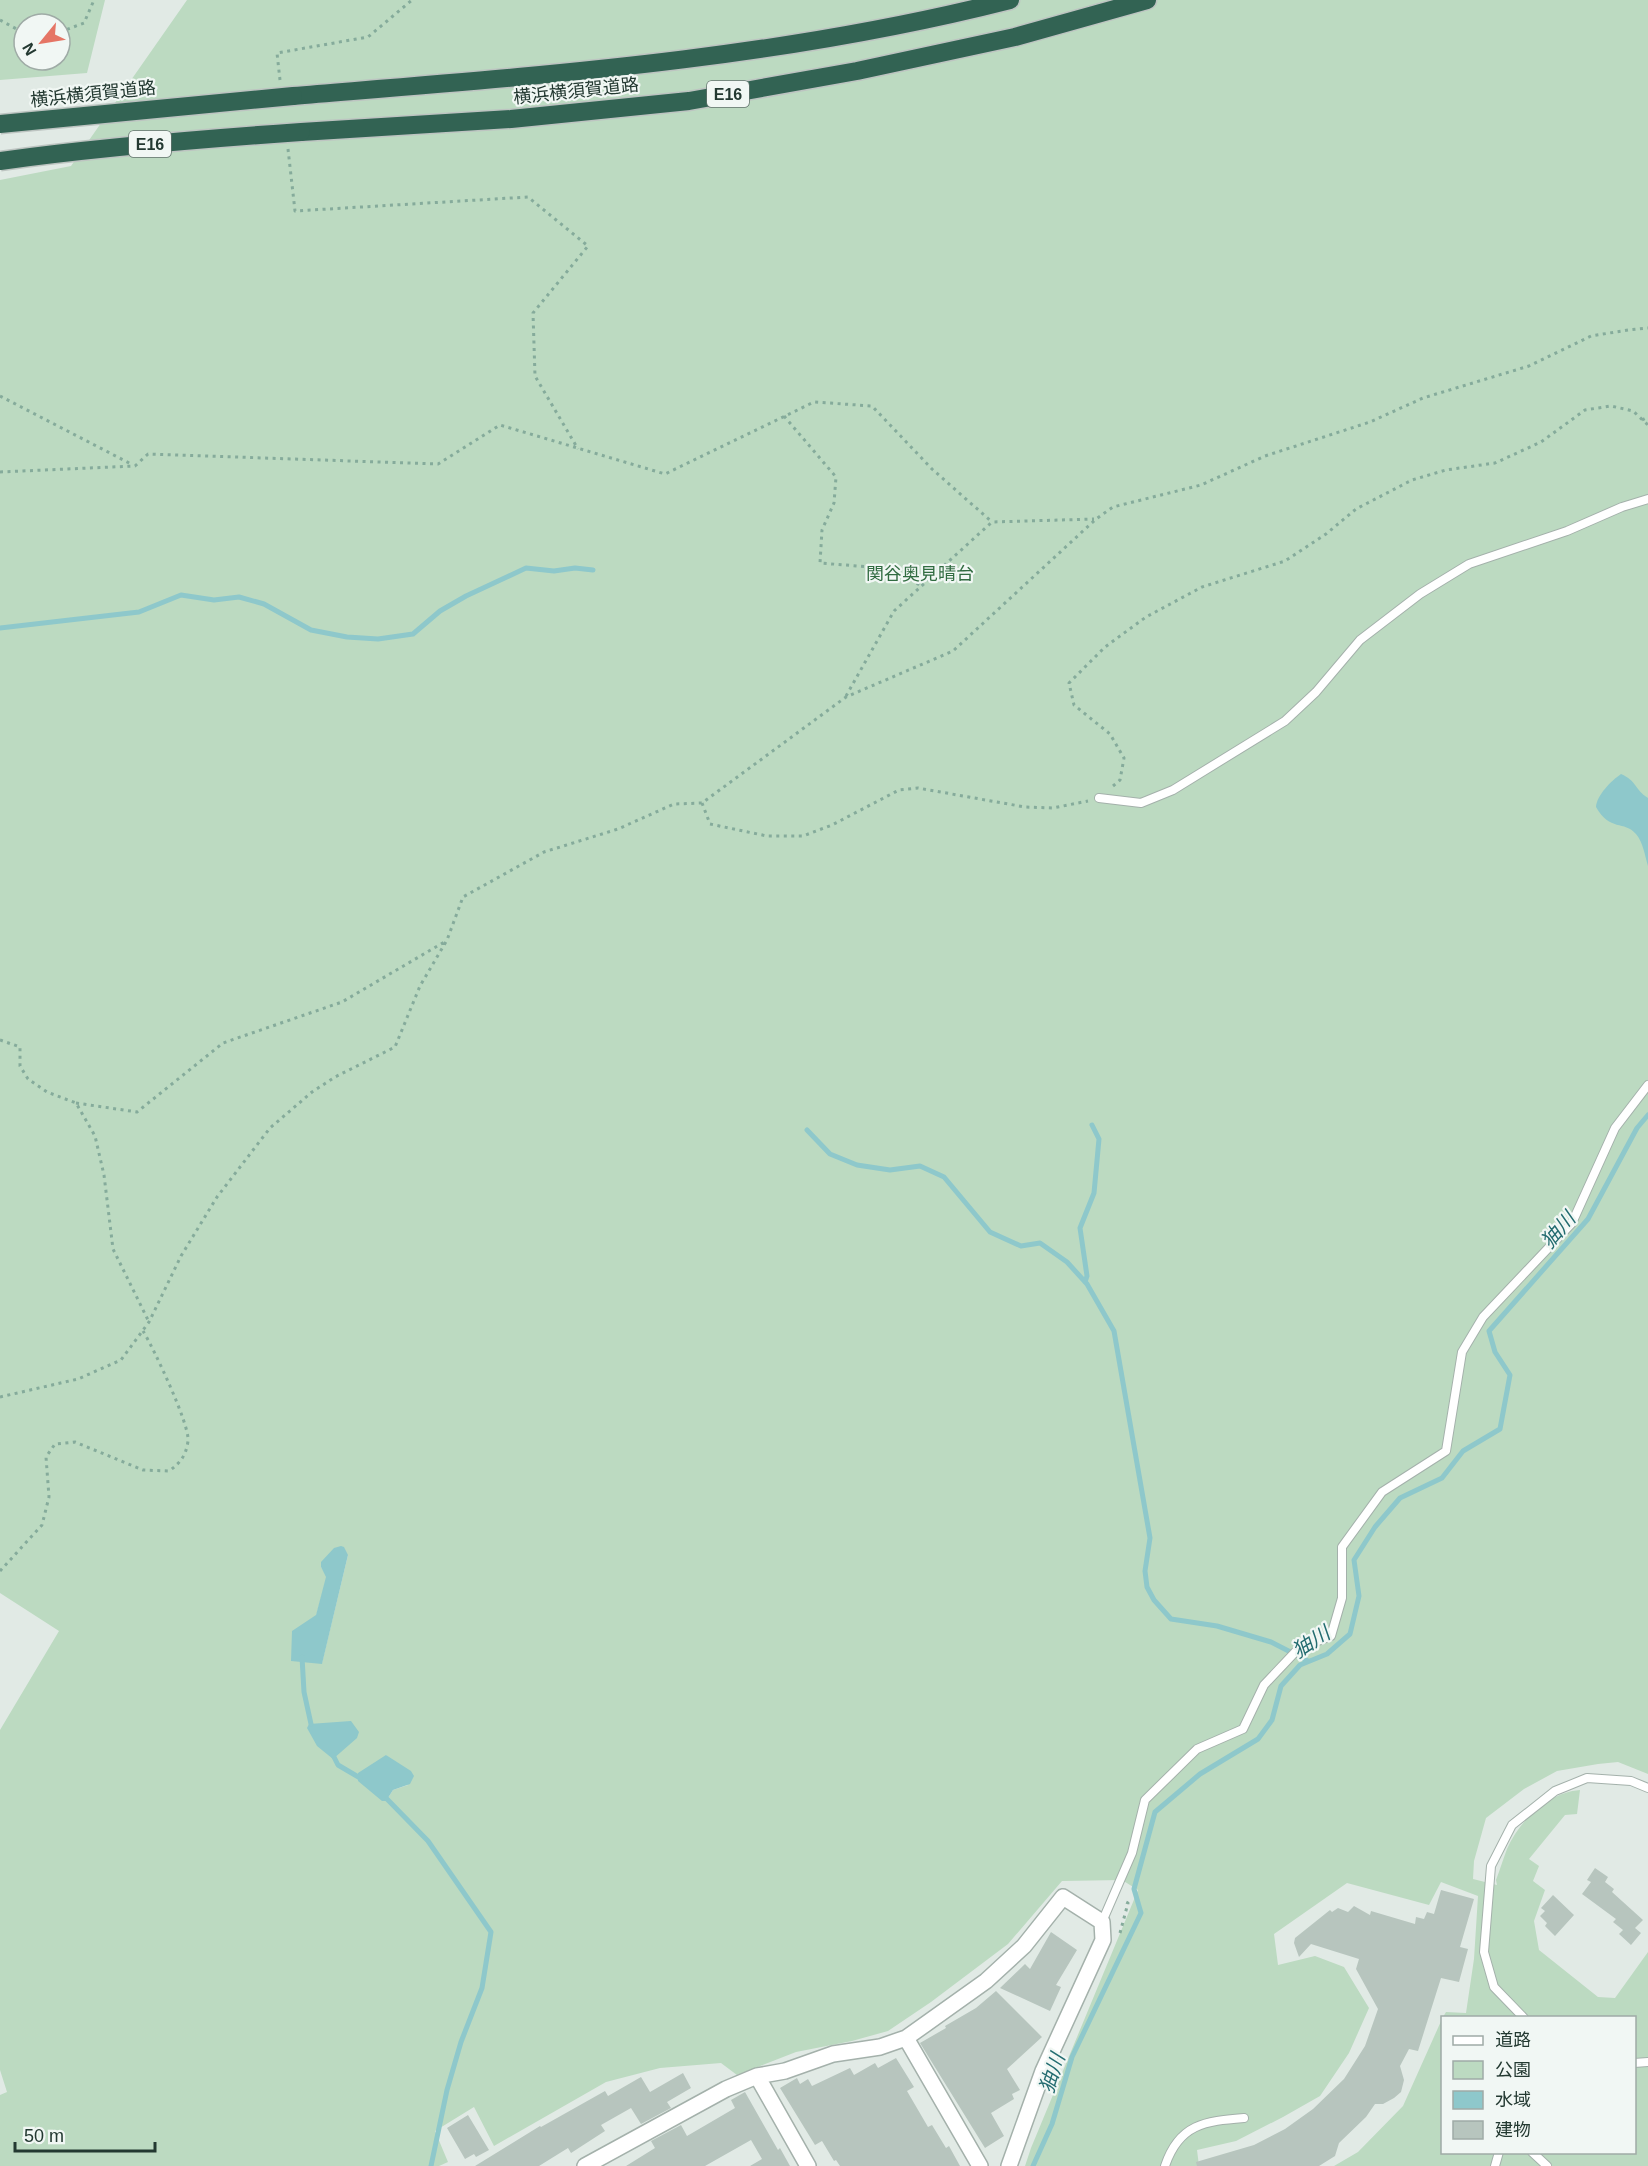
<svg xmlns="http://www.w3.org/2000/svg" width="1648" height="2166" viewBox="0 0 1648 2166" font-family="Arial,'Noto Sans JP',sans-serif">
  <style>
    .green { fill: #bcdac1; fill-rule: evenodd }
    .water { fill: #8ec8cb }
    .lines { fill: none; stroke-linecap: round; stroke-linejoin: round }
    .stream { stroke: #8ec8cb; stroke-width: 5 }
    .building { fill: #b7c5be }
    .service-casing { stroke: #a4b1ab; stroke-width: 10 }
    .minor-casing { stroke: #a4b1ab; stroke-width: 18 }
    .motorway-casing { stroke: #bdc4c1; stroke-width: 21 }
    .path { stroke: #85ab9b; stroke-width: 3; stroke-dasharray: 3 4.5; stroke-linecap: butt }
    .service { stroke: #fff; stroke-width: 8 }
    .minor { stroke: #fff; stroke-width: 15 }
    .motorway { stroke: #326353; stroke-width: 18 }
    .motorway-bridge-casing { stroke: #bdc4c1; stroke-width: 21; stroke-linecap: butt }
    .motorway-bridge { stroke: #326353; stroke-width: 18 }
    .labels { text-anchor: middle; stroke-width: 4.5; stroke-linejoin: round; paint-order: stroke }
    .shield { fill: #f1f7f4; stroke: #61726c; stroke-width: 1.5 }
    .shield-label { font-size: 16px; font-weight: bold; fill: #233931 }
    .street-label { font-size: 18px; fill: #233931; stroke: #f1f7f4 }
    .park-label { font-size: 18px; fill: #316c41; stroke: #f1f7f4 }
    .water-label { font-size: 20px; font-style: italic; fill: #236c70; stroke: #f1f7f4 }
  </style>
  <rect width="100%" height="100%" fill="#e1eae5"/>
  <path class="green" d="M0 0H105L87 73 0 80ZM24 24H60V60H24Z
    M187 0H1648V1774L1618 1762 1598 1764 1557 1771 1524 1789 1486 1818 1474 1861 1473 1879 1497 1885 1496 1880C1500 1870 1503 1859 1507 1849 1519 1821 1549 1792 1580 1790L1577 1814 1565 1815 1529 1859 1539 1866 1533 1881 1545 1890 1534 1921 1539 1950 1598 1997 1615 1998 1648 1952V2166H1334L1358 2152 1403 2106 1442 2019V2152H1634V2018L1443 2017 1446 2012 1466 2013 1474 1959 1478 1896 1441 1882 1429 1905 1347 1883 1274 1934 1278 1965 1315 1956 1344 1967 1369 2008 1349 2053 1320 2096 1283 2117 1236 2141 1197 2150 1199 2166H1025L1031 2148 1138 1890 1122 1880 1062 1881 1008 1944 931 2002 888 2031 852 2041 796 2052 737 2075 721 2063 660 2068 606 2082 494 2146 474 2107 435 2131 448 2162 439 2166H0V2095L7 2092 0 2070V1730L59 1631 0 1593V180L71 166ZM348 1555 322 1663 311 1619 316 1616 327 1577 321 1567ZM386 1755 408 1785 393 1790 386 1801Z"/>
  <path class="water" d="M1621 774C1637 781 1634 789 1648 798V866C1645 856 1643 842 1636 834 1624 820 1610 832 1596 807 1597 795 1611 781 1621 774Z
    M341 1546 344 1547 348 1555 322 1664 291 1661 292 1631 316 1615 326 1577 321 1567V1562L334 1548Z
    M351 1721 359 1732 357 1738 333 1759 317 1746 307 1728 309 1724Z
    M386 1755 411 1771 414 1776 410 1784 393 1790 386 1801H382L358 1781V1773Z"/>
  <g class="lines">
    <path class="stream" d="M0 628 139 612 181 595 214 600 239 597 264 604 311 630 347 637 378 639 413 634 440 611 466 596 526 568 554 571 575 568 593 570
      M807 1130 830 1154 857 1165 890 1170 920 1166 944 1177 990 1232 1021 1246 1040 1243 1067 1262 1087 1284 1114 1331 1150 1538 1145 1571 1147 1587 1154 1600 1171 1619 1217 1626 1271 1642 1308 1661
      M1085 1282 1087 1276 1080 1228 1094 1193 1099 1139 1092 1125
      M302 1657 304 1692 311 1724
      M333 1755 338 1765 360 1778
      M387 1799 428 1841 491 1932 482 1988 461 2042 447 2090 431 2166
      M1033 2166 1052 2124 1072 2057 1141 1913 1134 1889 1155 1812 1200 1774 1258 1739 1272 1720 1281 1686 1300 1665 1327 1654 1350 1634 1359 1596 1354 1560 1375 1527 1400 1498 1442 1478 1463 1451 1500 1429 1510 1375 1495 1352 1489 1331 1588 1219 1637 1128 1648 1115"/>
  </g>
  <path class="building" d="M1595 1868 1608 1877 1605 1882 1614 1889 1612 1892 1643 1920 1635 1928 1641 1933 1631 1945 1619 1934 1623 1930 1613 1922 1616 1919 1582 1894 1591 1882 1587 1880Z
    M1441 1890 1474 1899 1460 1947 1468 1949 1459 1982 1441 1978 1418 2051 1409 2049 1400 2066 1404 2080 1401 2092 1394 2098 1383 2104H1375L1366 2117 1339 2143 1335 2156 1319 2166H1197L1196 2162 1254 2145 1285 2129 1313 2109 1344 2079 1365 2046 1378 2009 1356 1969 1359 1959 1311 1944 1299 1957 1294 1943 1295 1938 1330 1910 1332 1912 1338 1908 1348 1912 1354 1906 1370 1915 1371 1911 1415 1924 1416 1917 1424 1919 1427 1912 1434 1914Z
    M1553 1895 1574 1915 1555 1936 1545 1926 1547 1923 1540 1916 1545 1911 1541 1908Z
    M1051 1932 1077 1950 1056 1985 1061 1987 1050 2011 1000 1988 1025 1964 1030 1969Z
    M996 1991 1042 2037 1007 2069 1020 2090 1012 2094 1014 2099 991 2113 1004 2136 985 2148 920 2043 946 2028 945 2026 976 2008Z
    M896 2058 914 2087 907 2091 928 2127 932 2125 946 2148 949 2146 960 2166H840L836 2160 834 2161 822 2141 815 2145 780 2088 797 2078 800 2084 808 2079 812 2086 850 2068 854 2075 875 2063 878 2068Z
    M683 2073 691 2088 667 2102 671 2108 641 2124 631 2108 601 2125 605 2131 571 2153 568 2148 539 2166H475L540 2126 541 2127 605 2091 608 2096 641 2077 650 2092Z
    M745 2092 778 2150 780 2148 790 2166H750L762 2159 751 2140 705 2166H626L655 2148 651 2141 681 2125 687 2136 735 2108 731 2100Z
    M468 2115 489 2150 476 2157 474 2154 465 2159 447 2128Z"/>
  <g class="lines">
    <g class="service-casing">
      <path id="service" d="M1099 798 1141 803 1173 790 1285 721 1316 692 1360 640 1420 594 1469 564 1567 531 1622 507 1648 499
        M1102 1922 1132 1853 1145 1800 1197 1749 1243 1729 1264 1685 1299 1648 1331 1636 1342 1598V1547L1382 1492 1446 1451 1462 1352 1483 1317 1572 1223 1615 1128 1648 1085
        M1524 2018 1494 1987 1484 1952 1491 1866 1512 1825 1555 1791 1587 1778 1631 1781 1648 1788
        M1634 2063 1648 2062
        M1532 2152 1547 2166
        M1165 2166C1179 2124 1205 2121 1244 2118
        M1495 2166 1499 2152"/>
    </g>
    <g class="minor-casing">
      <path id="minor" d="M906 2038 980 2166
        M757 2076 808 2166
        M585 2166 726 2089 757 2076 785 2071 833 2054 880 2047 906 2038 986 1981 1024 1946 1063 1897 1102 1922 1103 1940 1043 2071 1009 2166"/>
    </g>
    <g class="motorway-casing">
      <path id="motorway" d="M293 96C534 76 775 60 1010 0
        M301 132 511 119 689 101 857 71 1015 37 1147 0"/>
    </g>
    <path class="path" d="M0 20 24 33
      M60 32 84 23 94 0
      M280 80 277 53 368 37 412 0
      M288 149 295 211 528 197 588 246 533 313 535 376 578 449
      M0 396 133 465
      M784 416 836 477 834 503 822 530 820 563 895 569 921 586
      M1642 420 1648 417
      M0 472 135 466 148 454 438 464 500 425 665 474 814 402 872 406 932 469 992 522
      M846 696 894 611 992 522 1094 519
      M1113 786 1120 780 1124 758 1110 734 1074 705 1069 683 1105 647 1146 617 1202 587 1285 561 1326 534 1356 509 1412 480 1446 470 1495 463 1541 442 1585 410 1611 406 1633 411 1648 425
      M702 803 710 824 767 836H803L832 825 899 790 918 788 1025 807 1053 808 1088 801
      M0 1040 20 1047V1066L28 1079 47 1092 76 1103 95 1136 104 1175 113 1249 149 1322
      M76 1103 137 1112 223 1043 342 1002 446 941
      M0 1397 78 1379 121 1360 149 1322 181 1256 217 1197 270 1128 312 1092 335 1077 395 1047 420 986 447 940 463 897 544 852 618 829 674 804 702 803 846 697 953 651 1096 519 1113 507 1201 485 1265 456 1370 422 1423 398 1529 366 1591 336 1628 330 1648 328
      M0 1571 42 1525 49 1497 46 1457 55 1444 75 1442 143 1470 169 1471C180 1463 186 1456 188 1441 190 1425 153 1347 143 1331
      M1120 1933 1128 1903 1124 1901"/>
    <use href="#service" class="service"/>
    <use href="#minor" class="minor"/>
    <use href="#motorway" class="motorway"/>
    <g class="motorway-bridge-casing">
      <path id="motorway-bridge" d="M0 124 293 96
        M0 161C100 147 200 139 301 132"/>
    </g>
    <use href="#motorway-bridge" class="motorway-bridge"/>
  </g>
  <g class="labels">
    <g class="shield">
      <rect x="707" y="81" width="42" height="26" rx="4.5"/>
      <rect x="129" y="131" width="42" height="26" rx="4.5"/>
    </g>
    <g class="shield-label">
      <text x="728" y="100">E16</text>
      <text x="150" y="150">E16</text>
    </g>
    <g class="street-label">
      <text transform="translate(576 91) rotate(-6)" y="6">横浜横須賀道路</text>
      <text transform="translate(93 94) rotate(-6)" y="6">横浜横須賀道路</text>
    </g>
    <g class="park-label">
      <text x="920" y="580">関谷奥見晴台</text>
    </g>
    <g class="water-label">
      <text transform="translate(1558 1230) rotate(-49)" y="7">㹨川</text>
      <text transform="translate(1311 1642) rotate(-33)" y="7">㹨川</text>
      <text transform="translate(1052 2073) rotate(-72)" y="7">㹨川</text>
    </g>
  </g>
  <rect x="1441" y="2016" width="195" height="138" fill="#f1f7f4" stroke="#9faba6" stroke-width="1.5"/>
  <rect x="1453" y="2036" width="30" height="9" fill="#ffffff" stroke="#9faba6" stroke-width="1.5"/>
  <text x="1495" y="2046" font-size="18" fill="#233931">道路</text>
  <rect x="1453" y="2061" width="30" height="18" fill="#bcdac1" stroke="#9faba6" stroke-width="1.5"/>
  <text x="1495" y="2076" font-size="18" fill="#233931">公園</text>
  <rect x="1453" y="2091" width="30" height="18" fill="#8ec8cb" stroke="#9faba6" stroke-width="1.5"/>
  <text x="1495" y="2106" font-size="18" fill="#233931">水域</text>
  <rect x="1453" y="2121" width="30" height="18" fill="#b7c5be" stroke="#9faba6" stroke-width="1.5"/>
  <text x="1495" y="2136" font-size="18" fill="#233931">建物</text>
  <g transform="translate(42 42) rotate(240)"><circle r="28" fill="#f1f7f4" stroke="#9faba6" stroke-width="1.5"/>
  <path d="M0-4.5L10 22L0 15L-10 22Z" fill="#e57565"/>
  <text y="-9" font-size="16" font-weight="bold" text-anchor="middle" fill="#233931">N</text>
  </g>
  <path d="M15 2142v9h140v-9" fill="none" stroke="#233931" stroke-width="3"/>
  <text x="24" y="2142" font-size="18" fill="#233931" stroke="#f1f7f4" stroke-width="4.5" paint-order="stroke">50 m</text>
</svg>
